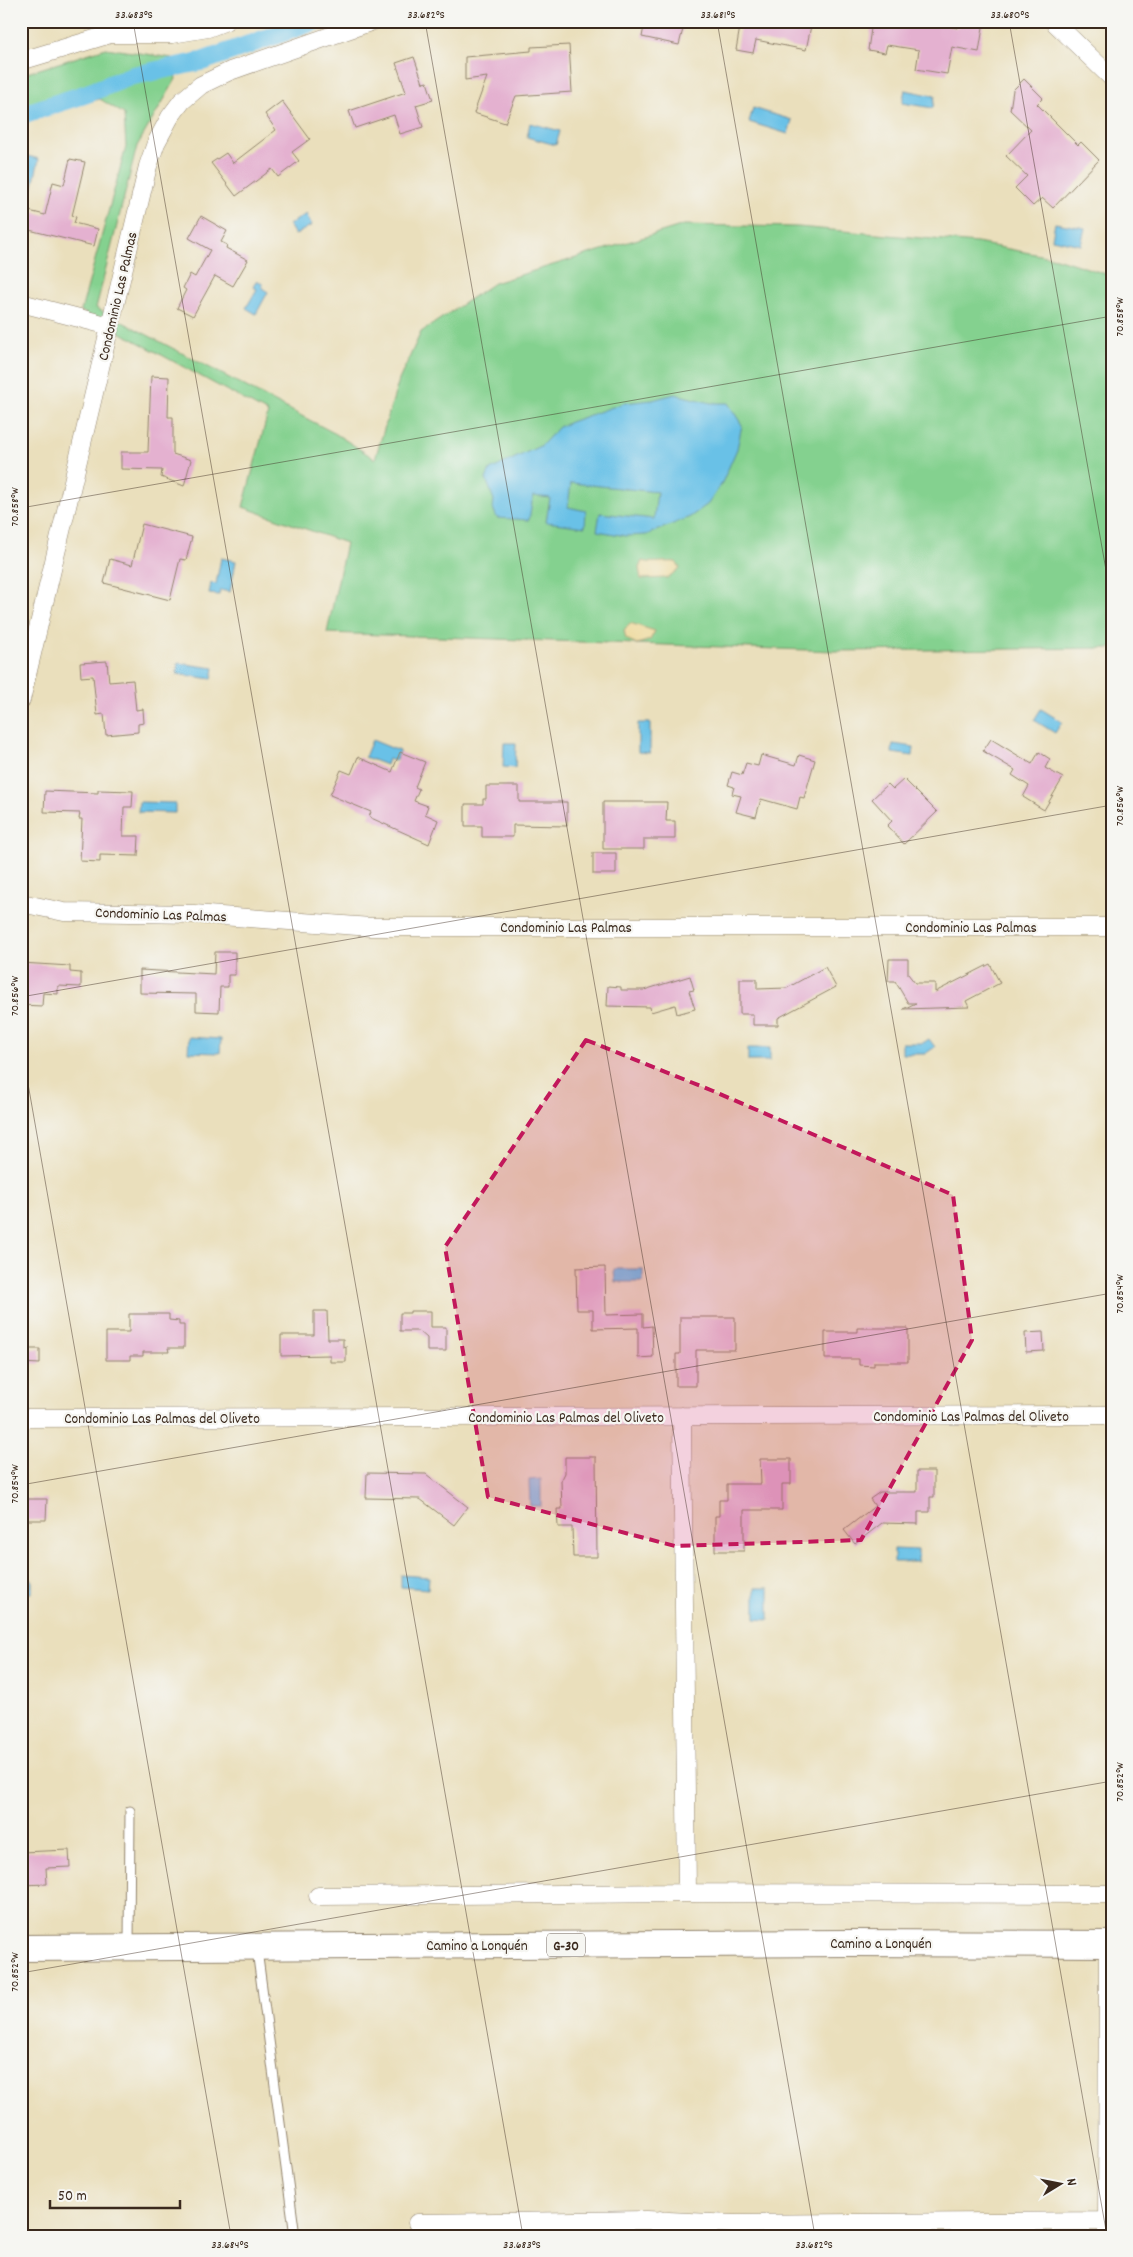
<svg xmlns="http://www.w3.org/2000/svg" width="1133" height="2257" viewBox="0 0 1133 2257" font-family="Dekko,sans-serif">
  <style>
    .green { fill: #84d18f; stroke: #607e56 }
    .sand { fill: #eeda9e; stroke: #94825e }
    .water { fill: #69c1e7; stroke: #527682 }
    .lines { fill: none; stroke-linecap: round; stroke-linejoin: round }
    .canal { stroke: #69c1e7; stroke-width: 19 }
    .building { fill: #e4b1d0 }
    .service-casing { stroke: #92846d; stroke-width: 11 }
    .minor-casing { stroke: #92846d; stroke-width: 19 }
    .primary-casing { stroke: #92846d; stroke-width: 28 }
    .service { stroke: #fff; stroke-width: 9 }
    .minor { stroke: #fff; stroke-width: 18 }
    .primary { stroke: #fff; stroke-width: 26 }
    .marked { fill: #c2185b; fill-opacity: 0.2; stroke: #c2185b; stroke-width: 4; stroke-dasharray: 10 6; stroke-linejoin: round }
    .ticks { fill: none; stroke: #3b2a1e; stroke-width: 1; stroke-opacity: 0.45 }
    .labels { text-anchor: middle; stroke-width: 4.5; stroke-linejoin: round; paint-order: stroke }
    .shield { fill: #f6f6f2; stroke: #73675e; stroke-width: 1 }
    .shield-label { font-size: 14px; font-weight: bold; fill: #3b2a1e }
    .street-label { font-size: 15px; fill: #3b2a1e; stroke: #f6f6f2 }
    .neatline { fill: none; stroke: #3b2a1e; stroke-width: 2 }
    .ticks-label { font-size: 12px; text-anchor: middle; fill: #3b2a1e }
  </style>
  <rect width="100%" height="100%" fill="#f6f6f2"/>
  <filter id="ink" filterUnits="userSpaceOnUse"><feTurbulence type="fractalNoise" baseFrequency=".02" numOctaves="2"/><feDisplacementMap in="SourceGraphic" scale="10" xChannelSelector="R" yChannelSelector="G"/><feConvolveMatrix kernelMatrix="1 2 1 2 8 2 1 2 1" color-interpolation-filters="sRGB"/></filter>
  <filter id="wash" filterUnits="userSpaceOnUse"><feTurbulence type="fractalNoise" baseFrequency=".0096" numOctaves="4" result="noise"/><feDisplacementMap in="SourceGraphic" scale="20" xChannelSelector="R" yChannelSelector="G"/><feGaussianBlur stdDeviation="1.12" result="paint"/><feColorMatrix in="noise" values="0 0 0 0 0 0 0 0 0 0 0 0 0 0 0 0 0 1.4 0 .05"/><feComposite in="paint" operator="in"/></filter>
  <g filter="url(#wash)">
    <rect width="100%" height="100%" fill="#eadfbc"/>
    <path class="green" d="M106 48 172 58 176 79 137 146 96 308 336 434 375 459 399 380 421 332 494 283 684 225 798 227 977 243 1056 258 1112 276V648L835 651 327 633 346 543 243 507 268 413 81 311 126 147 124 114 100 99 21 118V75Z"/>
    <path class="sand" d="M642 561C654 564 663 561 676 562L680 568 667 578 641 579 639 568Z
      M630 623 655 631 650 640 637 644 626 639 624 630Z"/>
    <path class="water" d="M905 90 935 96 933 108 902 103Z
      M753 108 792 120 788 134 749 122Z
      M530 123 560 131 556 145 527 137Z
      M23 155 39 159 32 190 21 187Z
      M306 214 312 225 295 235 289 225Z
      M1055 223 1085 228 1081 245 1052 239Z
      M257 280 263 284 262 288 268 292 256 314 246 308 257 289 253 287Z
      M675 394 711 403H728L742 425 737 449 721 485 708 504 690 517 646 535 626 536 597 531 600 513 654 519 657 492 571 483 568 507 586 511 585 527 546 522 550 498 533 496 529 520 497 518 493 508 494 500 486 479 490 470 542 445 559 427 570 422 624 403 652 400Z
      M221 558 236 561 230 592 220 590 219 595 209 594 211 583 216 584Z
      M178 663 214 668 212 679 177 674Z
      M1041 709 1062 722 1055 733 1034 720Z
      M638 723H650V753L638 752Z
      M372 740 399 751 395 761 388 759 386 765 365 757Z
      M504 743H516L515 768 503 767Z
      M893 744 914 747 913 756 892 753Z
      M139 802 175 803V813L138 812Z
      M189 1037 221 1039 220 1053 188 1052Z
      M929 1039 935 1047 925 1054H902V1043H923Z
      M748 1048H770V1061H748Z
      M1112 1134V1171L1108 1146Z
      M614 1269H643V1282H615Z
      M541 1479V1506H530L529 1480Z
      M894 1549 918 1550V1562H894Z
      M401 1575 429 1577 428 1589 401 1587Z
      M21 1580H32V1593H21Z
      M755 1588H769V1620L755 1619Z"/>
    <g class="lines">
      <path class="canal" d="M21 115 86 94 131 76 203 61 315 21"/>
    </g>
    <g id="blocks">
      <path class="building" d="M645 21H668L684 25 679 45 642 37Z
        M741 21H812L806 50 756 40 753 53 736 50Z
        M872 21H920L958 28 959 21H984L979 52 952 47 947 74 916 69 919 50 887 45 885 53 868 50Z
        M569 45 572 92 516 96 505 123 474 113 487 77 465 80V57L531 51V47Z
        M414 57 423 83 427 82 433 100 416 105 423 127 400 134 394 115 355 128 349 111 406 92 396 63Z
        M1024 79 1043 98 1037 104 1078 145 1081 142 1099 160 1053 208 1042 198 1033 206 1015 188 1027 176 1006 156 1031 130 1010 110 1013 90Z
        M282 101 310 139 292 152 299 161 278 177 272 169 236 196 211 163 226 153 233 163 276 130 265 114Z
        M70 159 85 162 72 216 76 217 74 223 98 229 94 246 21 228V209L45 215 53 182 64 185Z
        M201 216 227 231 221 242 227 245 226 248 248 260 233 286 215 276 193 316 177 308 186 290 183 288 190 274 195 277 210 250 189 238Z
        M151 376 169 377 168 417H173V454L191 460 184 486 161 477 162 470 121 469V452H148Z
        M142 524 192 537 186 560 180 559 170 600 104 583 110 559 132 565Z
        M107 661 109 682 133 680 136 710 143 709 144 723 138 724V732L106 735 104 714 97 715 93 676 81 677 80 663Z
        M991 739 1032 764 1039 752 1050 759 1045 768 1063 778 1044 810 1023 797 1029 786 1012 775 1015 770 983 751Z
        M400 752 425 762 415 787 419 789 414 801 428 806 425 814 438 820 429 844 369 817 371 812 330 795 341 770 351 774 358 757 392 772Z
        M761 755 796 765 799 755 815 760 804 798 800 797 797 809 761 799 756 817 736 812 741 796 732 794 734 787 728 785 732 772 742 775 746 763 758 766Z
        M904 779 937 812 904 844 887 826 892 821 872 799 888 784 893 789Z
        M486 786H519V802H567V826L513 825V837H482V826H465V804H483V799H486Z
        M98 790 133 791 132 807H124L123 836H139L138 856 100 855V862L80 861 82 819H79L80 813 44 812 45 791 98 793Z
        M603 802H667L666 821H675V839H644V849H603Z
        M593 853H616V874H593Z
        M215 952H235V975H228V987H220L219 1012 196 1011V994L140 993V970L214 974Z
        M889 959H908V974L915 983H935V992L990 964 1000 983 966 1001 969 1007 903 1009 916 1003H908L895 981H888Z
        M21 963 70 966V972L81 973V987L58 986V994L43 993 42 1006 21 1005Z
        M825 967 836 987 778 1018V1025H753V1014H740V979H757V989L787 988Z
        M690 976 694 990 689 991 695 1009 677 1014 675 1005 651 1012 650 1007 607 1006 608 986 621 987V990H644Z
        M605 1267 606 1315 643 1314V1327L652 1326 653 1357 638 1358V1328L593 1329V1310H577L576 1268Z
        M314 1311H327L328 1339H343V1347L346 1346V1362H330V1355L281 1356V1335H314Z
        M410 1311H431V1327H446V1351H427V1338L419 1331H400V1313H410Z
        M129 1314H169V1320L179 1321V1325H184V1348H168L169 1352H143V1356H130V1360H106V1332H129Z
        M680 1317H735V1350H696V1386H676V1354H680Z
        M857 1328H908V1362H874V1366L859 1365V1359H825V1332H857Z
        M1043 1332 1044 1351 1026 1352 1025 1333Z
        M21 1349H40V1364L21 1363Z
        M565 1457H596L597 1557H573L572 1527H558L557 1509H562L561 1481 565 1473Z
        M760 1459H791V1484H782V1510H744V1551H715V1516H719V1500H727V1484H761Z
        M917 1471H934V1497H930V1512H918V1524L882 1523 855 1544 844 1530 875 1506 870 1499 880 1492H917Z
        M367 1473 426 1474 468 1507 454 1525 420 1499 366 1498Z
        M21 1499H47L46 1520H21Z
        M69 1850 70 1867 46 1868 47 1884 21 1885V1852Z"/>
    </g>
  </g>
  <g filter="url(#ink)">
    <use href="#blocks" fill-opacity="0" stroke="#92846d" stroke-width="1"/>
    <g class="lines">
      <g class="service-casing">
        <path id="service" d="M129 1946 130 1811
          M257 1950 295 2236"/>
      </g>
      <g class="minor-casing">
        <path id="minor" d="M1053 21 1112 78
          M21 61 111 34H172L208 28 226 21
          M21 303 110 326
          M21 700 148 166 156 143 170 117 182 101 201 85 230 71 373 21
          M21 903 64 912 194 914 371 927H1112
          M682 1416 687 1893
          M21 1418 1112 1415
          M318 1896 687 1893 1112 1894
          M417 2223 647 2220 733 2224 1107 2221
          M660 2236V2220
          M1107 2236 1108 1944"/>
      </g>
      <g class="primary-casing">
        <path id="primary" d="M21 1948 852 1943 1112 1944"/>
      </g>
      <use href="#service" class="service"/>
      <use href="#minor" class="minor"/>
      <use href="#primary" class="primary"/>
    </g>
  </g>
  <path class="marked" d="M586 1040 713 1091 953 1195 972 1340 861 1540 675 1546 488 1497 445 1247Z"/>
  <path class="ticks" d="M133 21 523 2236M425 21 815 2236M717 21 1107 2236M1009 21 1112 604M21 508 1112 316M21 997 1112 805M21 1044 231 2236M21 1485 1112 1293M21 1973 1112 1781"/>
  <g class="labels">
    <rect class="shield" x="547" y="1933.5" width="38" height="23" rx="4"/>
    <g class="shield-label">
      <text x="566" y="1950">G-30</text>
    </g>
    <g class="street-label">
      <text transform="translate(117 296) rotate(-77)" y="5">Condominio Las Palmas</text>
      <text transform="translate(161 914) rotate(2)" y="5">Condominio Las Palmas</text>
      <text x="566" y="932">Condominio Las Palmas</text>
      <text x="971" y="932">Condominio Las Palmas</text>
      <text x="971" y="1421">Condominio Las Palmas del Oliveto</text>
      <text x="566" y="1422">Condominio Las Palmas del Oliveto</text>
      <text x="162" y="1423">Condominio Las Palmas del Oliveto</text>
      <text x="881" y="1948">Camino a Lonquén</text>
      <text x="477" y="1950">Camino a Lonquén</text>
    </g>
  </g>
  <rect width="1133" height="2257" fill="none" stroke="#f6f6f2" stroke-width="55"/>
  <g transform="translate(1060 2184) rotate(80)" stroke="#f6f6f2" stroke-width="4" paint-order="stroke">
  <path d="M0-4L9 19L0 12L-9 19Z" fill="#3b2a1e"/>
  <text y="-8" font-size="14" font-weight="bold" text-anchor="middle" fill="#3b2a1e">N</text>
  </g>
  <path d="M50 2200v8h130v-8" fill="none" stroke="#3b2a1e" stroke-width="2.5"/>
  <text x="58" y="2200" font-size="15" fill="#3b2a1e" stroke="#f6f6f2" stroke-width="4" paint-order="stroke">50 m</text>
  <rect x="28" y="28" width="1078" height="2202" class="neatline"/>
  <g class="ticks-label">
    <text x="134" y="18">33.683°S</text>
    <text x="426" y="18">33.682°S</text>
    <text x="718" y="18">33.681°S</text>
    <text x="1010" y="18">33.680°S</text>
    <text transform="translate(1119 317) rotate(-90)" y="4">70.858°W</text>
    <text transform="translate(14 507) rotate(-90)" y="4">70.858°W</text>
    <text transform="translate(1119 806) rotate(-90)" y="4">70.856°W</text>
    <text transform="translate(14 996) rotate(-90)" y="4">70.856°W</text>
    <text transform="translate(1119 1294) rotate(-90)" y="4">70.854°W</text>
    <text transform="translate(14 1484) rotate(-90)" y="4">70.854°W</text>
    <text transform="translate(1119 1782) rotate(-90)" y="4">70.852°W</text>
    <text transform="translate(14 1972) rotate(-90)" y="4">70.852°W</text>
    <text x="230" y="2248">33.684°S</text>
    <text x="522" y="2248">33.683°S</text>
    <text x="814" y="2248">33.682°S</text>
  </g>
</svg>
